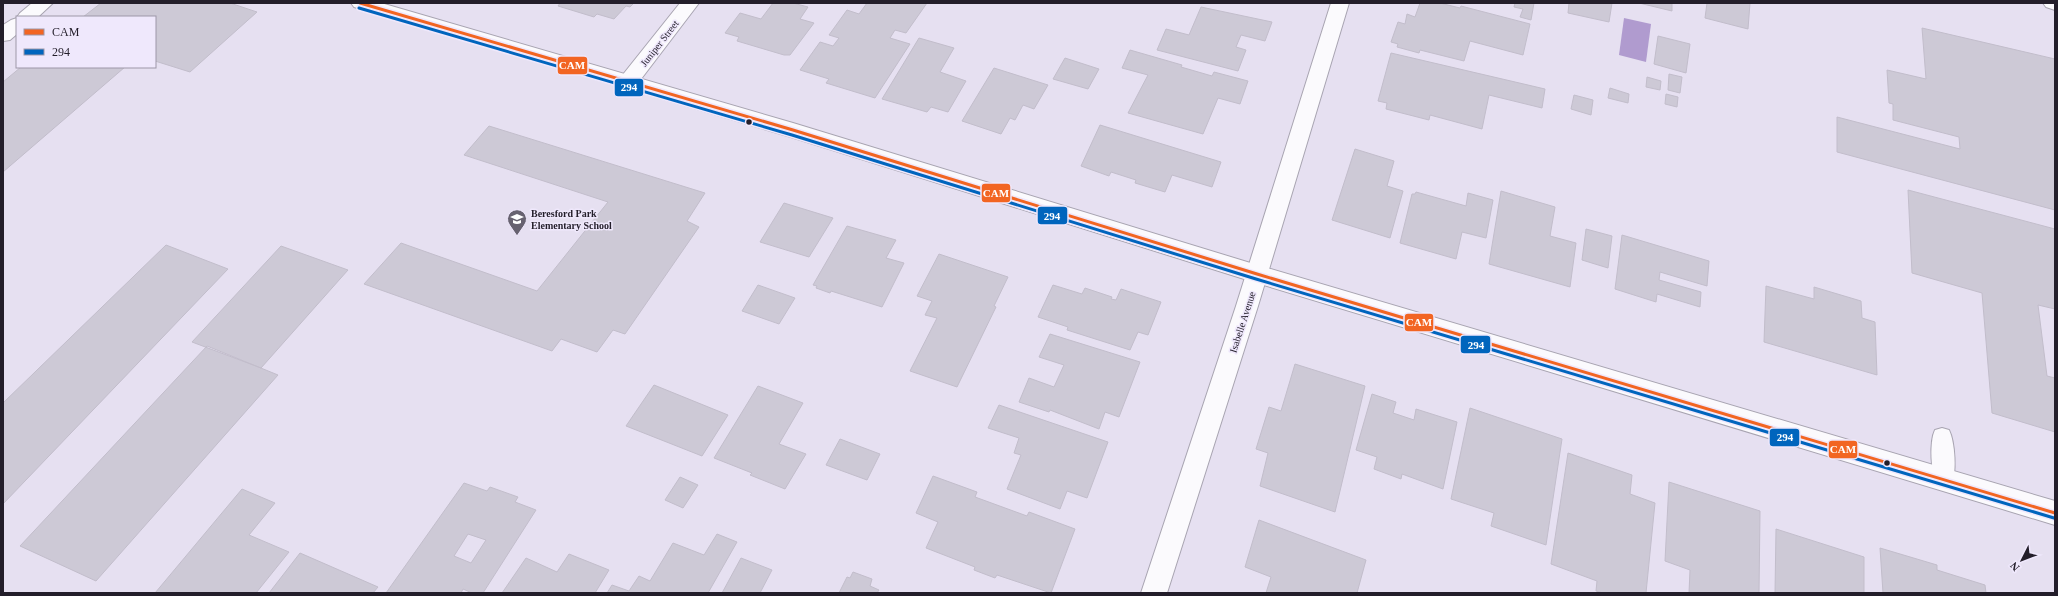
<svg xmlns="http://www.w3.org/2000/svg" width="2058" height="596" viewBox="0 0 2058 596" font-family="'Times New Roman',serif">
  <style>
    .water { fill: #b09bcf }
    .building { fill: #cdc9d6; stroke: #c2bdcb; fill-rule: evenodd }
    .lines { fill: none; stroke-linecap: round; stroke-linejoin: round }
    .lane-casing { stroke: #a8a4b1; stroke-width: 2 }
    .street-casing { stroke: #a8a4b1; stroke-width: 2 }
    .secondary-casing { stroke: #a8a4b1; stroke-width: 2 }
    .lane { fill: #fbfafd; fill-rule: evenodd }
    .street { fill: #fbfafd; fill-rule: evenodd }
    .secondary { fill: #fbfafd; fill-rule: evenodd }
    .bus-1-casing { stroke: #efe8fc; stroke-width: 6 }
    .bus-2-casing { stroke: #efe8fc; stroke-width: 6 }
    .bus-1 { stroke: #f26522; stroke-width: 3 }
    .bus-2 { stroke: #0065bd; stroke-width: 3 }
    .bus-dot { fill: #231e2a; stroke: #efe8fc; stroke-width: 1.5 }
    .labels { text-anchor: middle; stroke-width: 3; stroke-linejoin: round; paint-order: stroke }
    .street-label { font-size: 10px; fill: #231e2a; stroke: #efe8fc }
    .poi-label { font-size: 10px; font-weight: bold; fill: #231e2a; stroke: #efe8fc; text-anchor: start }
    .line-badge { stroke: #efe8fc; stroke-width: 1.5 }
    .badge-label { font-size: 11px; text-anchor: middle; font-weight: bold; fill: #fff }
  </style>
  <rect width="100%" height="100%" fill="#e6e0f1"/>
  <path class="water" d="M1624 18 1651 24 1646 62 1619 55Z"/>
  <path class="building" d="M101 3H230L257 12 190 72 155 61V17H83Z
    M560 3H634L630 7 626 6 614 19 597 14 594 17 558 6Z
    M773 3H793L808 7 800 19 814 23 790 55H784L737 41 739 37 725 33 740 13 761 19Z
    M867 3H927L906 33 895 30 890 38 910 44 875 98 826 83 829 79 800 70 820 42 833 46 839 38 829 35 847 10 859 14Z
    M1420 3H1440L1460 8 1461 6 1530 24 1523 55 1470 41 1464 61 1420 50 1419 53 1397 47 1398 44 1391 42 1398 22 1405 24 1407 14 1415 17Z
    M1515 3H1534L1531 20 1520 17 1523 9 1514 7Z
    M1569 3H1612L1609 22 1568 13Z
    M1639 3H1672V11Z
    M1707 3H1750L1748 29 1705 18Z
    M1201 7 1272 22 1265 41 1241 35 1236 47 1246 50 1238 71 1157 50 1166 29 1189 35Z
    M1922 28 2055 59V210L1837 152V117L1960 149 1959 137 1893 120V104L1889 103 1887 70 1926 79Z
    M1658 36 1690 44 1686 73 1654 64Z
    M919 38 954 48 940 72 966 81 948 112 931 107 927 112 882 99Z
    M1130 50 1182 65 1181 67 1212 76 1214 72 1248 81 1240 104 1218 98 1203 134 1128 113 1148 75 1122 68Z
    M1391 53 1545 89 1542 108 1489 95 1482 129 1430 115 1429 120 1386 109 1387 103 1378 101Z
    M1065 58 1099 69 1088 89 1053 79Z
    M21 67H125L3 172V82Z
    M994 68 1048 85 1034 109 1023 105 1015 120 1010 118 1001 134 962 121Z
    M1669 74 1682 77 1680 93 1668 90Z
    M1647 77 1661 81 1660 90 1646 87Z
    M1610 88 1629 94 1628 103 1608 98Z
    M1666 94 1678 97 1677 107 1665 104Z
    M1574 95 1593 100 1591 115 1571 109Z
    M1100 125 1221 162 1212 187 1172 175 1165 192 1135 183 1136 180 1111 172 1109 176 1081 166Z
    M489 126 705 193 687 221 699 227 625 334 613 330 597 352 561 339 552 351 364 284 401 243 537 291 608 202 464 155Z
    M1355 149 1394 161 1387 186 1403 191 1390 238 1332 220Z
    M1908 190 2055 229V309L2038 305 2047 376 2055 378V432L1992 413 1982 293 1912 273Z
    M1501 191 1555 207 1550 236 1576 243 1570 287 1489 264Z
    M1416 192 1466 206 1468 193 1493 200 1486 238 1462 232 1456 259 1400 243 1412 194H1415Z
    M784 203 833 218 809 257 760 242Z
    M847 226 896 240 886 258 904 263 882 307 831 291 830 293 816 288 817 286 813 285Z
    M1586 229 1612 236 1608 268 1582 260Z
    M1622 235 1709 261 1707 286 1660 272 1659 280 1701 292 1700 307 1657 294 1656 302 1615 289Z
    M166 245 228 269 3 504V403Z
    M281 246 348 270 261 368 192 342Z
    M939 254 1008 277 994 306 996 307 957 387 910 371 937 318 925 315 932 301 917 296Z
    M758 285 795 298 779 324 742 311Z
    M1053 285 1082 294 1085 288 1112 297 1111 299 1116 300 1121 289 1161 302 1148 335 1138 332 1130 350 1067 330 1068 327 1038 317Z
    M1766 286 1814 299V287L1861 301 1862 318 1875 322 1877 375 1764 342Z
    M1050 334 1140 362 1119 417 1105 412 1099 429 1050 410 1049 412 1019 402 1029 378 1054 387 1064 365 1039 357Z
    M207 346 278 375 96 581 20 546Z
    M1295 364 1365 386 1335 512 1260 486 1268 453 1256 449 1269 407 1281 411Z
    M654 385 728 415 702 456 626 426Z
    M758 386 803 403 779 444 806 454 785 489 750 475 752 473 714 458Z
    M1372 394 1396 402 1393 413 1414 420 1416 409 1457 422 1443 489 1402 474 1401 479 1374 469 1377 457 1356 450Z
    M999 405 1108 442 1087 498 1067 491 1060 509 1007 489 1021 455 1014 453 1019 438 988 428Z
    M1470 408 1562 439 1546 545 1491 526 1494 513 1451 499Z
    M840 439 880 454 867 480 826 465Z
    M1568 453 1632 475 1630 494 1655 503 1646 593H1603L1596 591 1597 581 1551 564Z
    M933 476 977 492 975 497 1027 516 1029 512 1075 529 1051 593 997 575 995 578 974 570 975 567 926 548 938 522 916 513Z
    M680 477 698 485 683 508 665 500Z
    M1669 482 1760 511 1759 593H1689L1690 570 1665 561Z
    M464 483 487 491 490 487 518 497 515 502 536 510 483 593H472L463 589 461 593H386ZM468 534 486 540 471 563 454 556Z
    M242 489 275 503 249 535 289 552 256 593H155Z
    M1259 520 1366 560 1357 593H1266L1271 577 1245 567Z
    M1776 529 1864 557V593H1775Z
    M717 534 737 542 708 593H607L612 585 629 591 639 576 650 581 673 543 704 555Z
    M1880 548 1937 565V570L1985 585 1986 593H1883Z
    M300 553 378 587 373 593H269Z
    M569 554 609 570 595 593H502L526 558 557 572Z
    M741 558 772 570 760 593H722Z
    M853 572 872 579 870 586 879 590 877 593H839L847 577 850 578Z"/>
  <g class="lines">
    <g class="lane-casing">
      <path id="lane" d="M1942 428 1949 430C1955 442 1957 474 1951 486L1944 489 1937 486C1931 474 1929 442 1935 430Z"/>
    </g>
    <g class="street-casing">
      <path id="street" d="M32 3H53L38 17H17L20 13Z
        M680 3H699L635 87 628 89 621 87 618 82 621 77Z
        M1331 3H1349L1258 306 1167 593H1141L1236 306Z
        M2043 3H2055V10L2046 7Z
        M17 18V34L10 40 3 41V25L11 20Z"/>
    </g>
    <g class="secondary-casing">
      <path id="secondary" d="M351 3H381L793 123 1257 265 2055 501V525L1257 283 791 137 354 7Z"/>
    </g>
    <use href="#lane" class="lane"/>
    <use href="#street" class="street"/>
    <use href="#secondary" class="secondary"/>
    <g class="bus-1-casing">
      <path id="bus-1" d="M360 3 793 130 1257 274 2055 513"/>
    </g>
    <g class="bus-2-casing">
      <path id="bus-2" d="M359 8 792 135 1256 279 2054 518"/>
    </g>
    <use href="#bus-1" class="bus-1"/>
    <use href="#bus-2" class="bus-2"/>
  </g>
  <defs>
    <g id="school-pin" transform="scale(1)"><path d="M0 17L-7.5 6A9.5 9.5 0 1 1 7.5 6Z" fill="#676270" stroke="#efe8fc"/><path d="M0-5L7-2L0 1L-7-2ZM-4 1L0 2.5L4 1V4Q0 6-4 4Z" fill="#fff"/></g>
  </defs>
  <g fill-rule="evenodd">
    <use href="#school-pin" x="517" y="219"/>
  </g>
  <g class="bus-dot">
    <circle cx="749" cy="122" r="3.5"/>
    <circle cx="1887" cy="463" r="3.5"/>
  </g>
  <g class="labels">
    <g class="street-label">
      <text transform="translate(659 43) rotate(-52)" y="4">Juniper Street</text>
      <text transform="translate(1242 322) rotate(-72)" y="4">Isabelle Avenue</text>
    </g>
    <g class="poi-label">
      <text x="531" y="217">Beresford Park<tspan x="531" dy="12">Elementary School</tspan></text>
    </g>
  </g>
  <g class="line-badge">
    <rect x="557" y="56" width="31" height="19" rx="4" fill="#f26522"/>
    <rect x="614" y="78" width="30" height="19" rx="4" fill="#0065bd"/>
    <rect x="981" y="183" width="30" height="20" rx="4" fill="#f26522"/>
    <rect x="1037" y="206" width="31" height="19" rx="4" fill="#0065bd"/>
    <rect x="1404" y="313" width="30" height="19" rx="4" fill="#f26522"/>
    <rect x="1460" y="335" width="31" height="19" rx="4" fill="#0065bd"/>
    <rect x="1769" y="428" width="31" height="19" rx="4" fill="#0065bd"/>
    <rect x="1828" y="440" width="30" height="19" rx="4" fill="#f26522"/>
  </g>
  <g class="badge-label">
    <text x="572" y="69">CAM</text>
    <text x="629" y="91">294</text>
    <text x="996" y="197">CAM</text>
    <text x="1052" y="220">294</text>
    <text x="1419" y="326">CAM</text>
    <text x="1476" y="349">294</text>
    <text x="1785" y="441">294</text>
    <text x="1843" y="453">CAM</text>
  </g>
  <rect width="2058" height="596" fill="none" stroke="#231e2a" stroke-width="8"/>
  <rect x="16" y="16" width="140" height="52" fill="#efe8fc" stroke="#9d97a8"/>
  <rect x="24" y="29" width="20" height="6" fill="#f26522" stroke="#9d97a8"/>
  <text x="52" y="36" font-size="12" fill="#231e2a">CAM</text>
  <rect x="24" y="49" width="20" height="6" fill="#0065bd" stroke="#9d97a8"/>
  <text x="52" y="56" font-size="12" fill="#231e2a">294</text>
  <g transform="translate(2022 560) rotate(228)" stroke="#efe8fc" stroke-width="3" paint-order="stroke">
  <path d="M0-3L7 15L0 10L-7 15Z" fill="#231e2a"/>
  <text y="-6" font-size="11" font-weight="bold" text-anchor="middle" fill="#231e2a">N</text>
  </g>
</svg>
